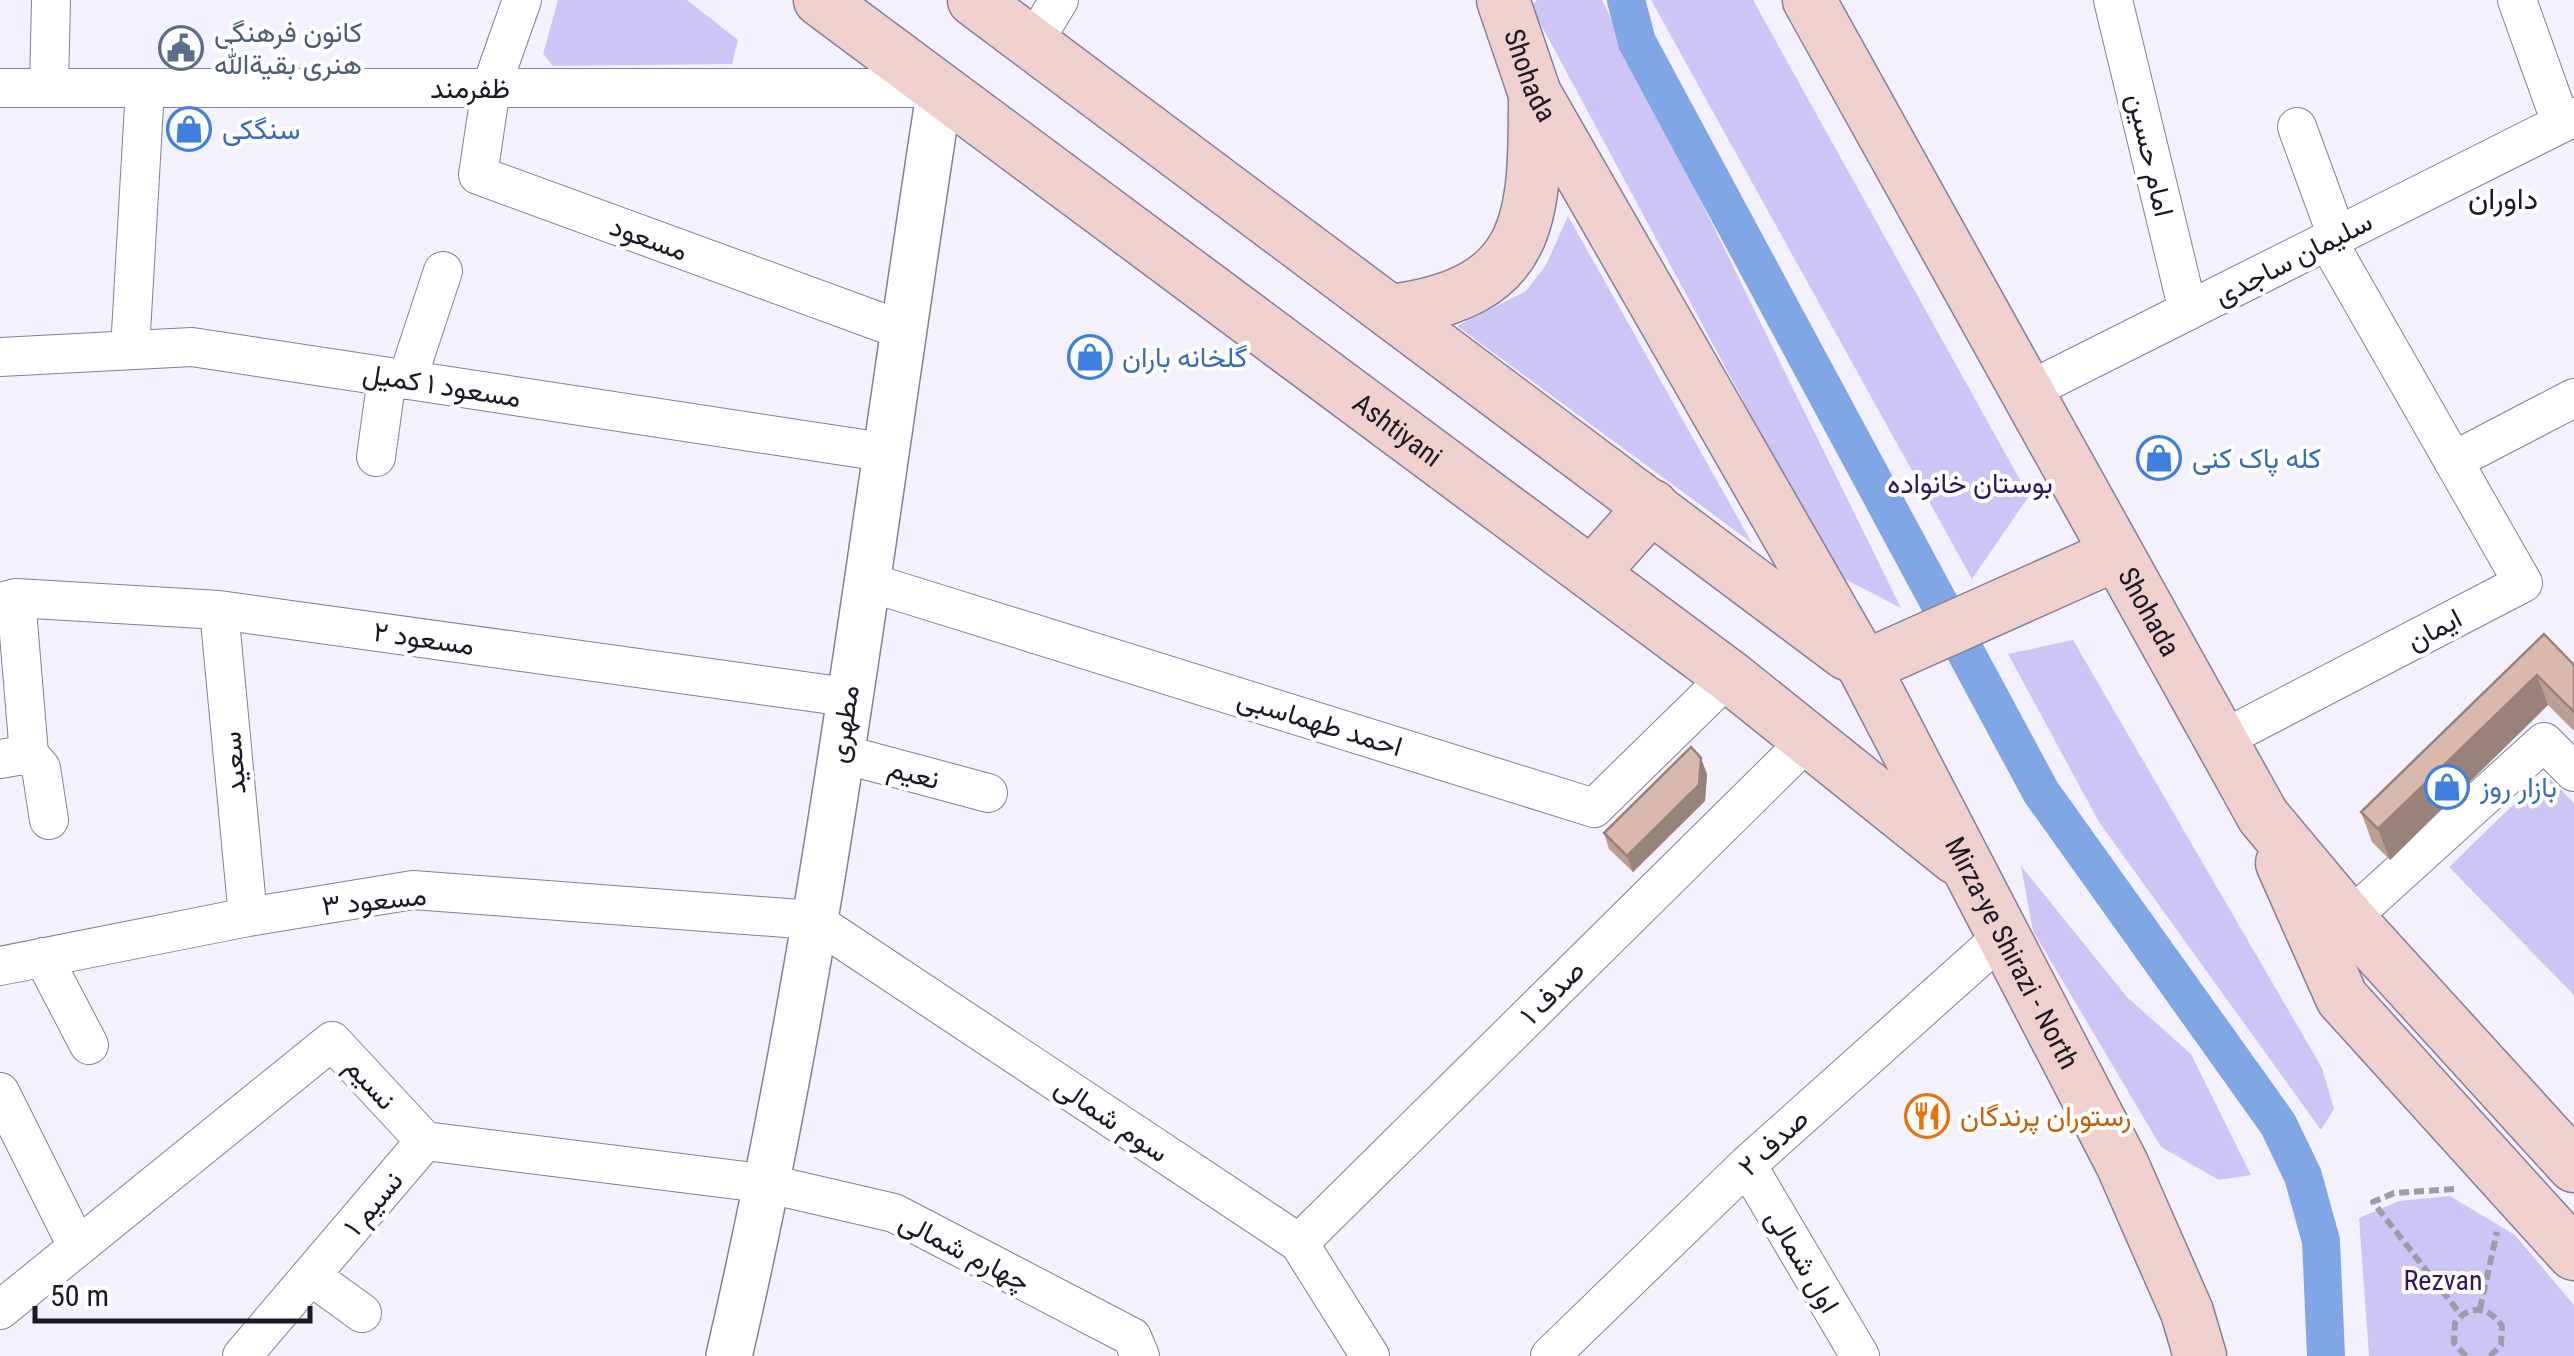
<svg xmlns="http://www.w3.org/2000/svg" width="2574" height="1356" viewBox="0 0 2574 1356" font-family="'Roboto Condensed',Vazirmatn,sans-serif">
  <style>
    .green { fill: #cec5f7 }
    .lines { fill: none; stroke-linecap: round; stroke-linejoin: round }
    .canal { stroke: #80a6e5; stroke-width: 38 }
    .minor-casing { stroke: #847f9b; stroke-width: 40 }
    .tertiary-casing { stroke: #847f9b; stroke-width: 48 }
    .secondary-casing { stroke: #847f9b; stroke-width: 55 }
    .path { stroke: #9e9ca8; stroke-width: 6; stroke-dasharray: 10 5; stroke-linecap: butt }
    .minor { stroke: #fff; stroke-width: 38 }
    .tertiary { stroke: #fff; stroke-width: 45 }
    .secondary { stroke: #f0d0cc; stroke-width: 52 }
    .wall { fill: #bb9f95 }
    .shaded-wall { fill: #998279 }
    .building { fill: #dab9ad; stroke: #998279; stroke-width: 2.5 }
    .labels { text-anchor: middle; stroke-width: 8; stroke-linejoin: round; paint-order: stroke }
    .service-label { font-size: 28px; fill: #4e5e75; stroke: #fff; text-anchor: start }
    .street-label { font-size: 28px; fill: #1b1924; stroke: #fff }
    .shop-label { font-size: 28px; fill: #366cbe; stroke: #fff; text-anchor: start }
    .park-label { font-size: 28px; fill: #311364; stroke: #fff }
    .food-label { font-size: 28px; fill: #c56008; stroke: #fff; text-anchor: start }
    .neighbourhood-label { font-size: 30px; fill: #1b1924; stroke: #fff }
  </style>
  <rect width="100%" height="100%" fill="#f3f1fe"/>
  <path class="green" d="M558 0H687L738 40 732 64 553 66 543 54Z
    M1537 0H1602L1901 608 1837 575 1531 6Z
    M1651 0H1753L2029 496 1972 579Z
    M1568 216 1752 543 1457 326 1526 291 1546 265Z
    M2073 640 2322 1068 2334 1109 2321 1130 2099 822 2008 654Z
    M2545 774 2574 803V995L2449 867Z
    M2021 866 2127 997 2191 1054 2251 1175 2219 1180 2161 1147 2033 931Z
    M2450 1196 2515 1235 2574 1305V1356H2369L2359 1218 2399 1201Z"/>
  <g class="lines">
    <path class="canal" d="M1626 0 1637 42 2041 792 2278 1124 2303 1176 2321 1241 2326 1356"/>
    <g class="minor-casing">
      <path id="minor" d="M522 0 491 88 478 175 902 330
        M2113 0 2188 311
        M2517 0 2561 123
        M1033 43 1059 0
        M0 88H940
        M49 88 51 0
        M2297 127 2337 236
        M130 350 145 88
        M0 357 192 347 883 452
        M407 380 443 271
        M2026 392 2574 117
        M376 457 387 377
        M2453 461 2574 398
        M865 581 1594 808 1729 676
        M0 602 16 598 219 610 847 697
        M219 610 248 917
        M2221 740 2523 583 2327 240
        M839 753 988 793
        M29 754 41 768 49 820
        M0 759 29 754 16 598
        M2349 919 2544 742 2574 772
        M43 957 89 1045
        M0 966 248 917 413 890 813 920 1299 1243 1370 1356
        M0 1092 76 1244
        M1747 1165 1860 1356
        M1299 1243 1806 742
        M311 1276 362 1313
        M0 1310 332 1041 425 1141 769 1184 894 1213 1132 1337 1140 1356
        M242 1356 425 1141
        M1550 1356 1747 1165 2003 936"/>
    </g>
    <g class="tertiary-casing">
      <path id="tertiary" d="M729 1356C826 939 874 511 940 88"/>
    </g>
    <g class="secondary-casing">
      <g id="secondary">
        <path id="s1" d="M820 0 1729 676 1956 858"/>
        <path d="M974 0 1847 654"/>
        <path id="s2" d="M1503 0 1535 94 1864 667 2122 1164 2187 1312 2200 1356"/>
        <path id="s3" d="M1809 0 2263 816 2349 919 2574 1166"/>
        <path d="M1391 311C1534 292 1535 219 1535 96"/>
        <path d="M1592 573 1652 506"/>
        <path d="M1864 667 2117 554"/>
        <path d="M2282 863 2342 998 2574 1254"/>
      </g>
    </g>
    <path class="path" d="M2454 1189 2394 1193 2373 1202 2461 1315
      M2480 1309 2497 1232
      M2466 1356 2454 1343 2455 1323C2469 1304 2489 1306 2502 1326L2501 1345 2490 1356"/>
    <use href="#minor" class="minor"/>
    <use href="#tertiary" class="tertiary"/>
    <use href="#secondary" class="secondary"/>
  </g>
  <path class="wall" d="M2544 634 2574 665V731L2548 705 2390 860 2372 842 2361 812Z
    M1707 774 1705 801 1633 872 1609 849 1604 833Z"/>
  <path class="shaded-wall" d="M2537 675 2548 705 2390 860 2378 829Z
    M1701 758 1707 774 1705 801 1633 872 1627 856Z"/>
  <path class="building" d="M2544 634 2574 665V712L2537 675 2378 829 2361 812Z
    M1691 747 1701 758 1699 785 1627 856 1604 833Z"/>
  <defs>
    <g id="civic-ring" transform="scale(2.25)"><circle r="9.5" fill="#fff" stroke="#5c6f8a" stroke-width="1.5"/><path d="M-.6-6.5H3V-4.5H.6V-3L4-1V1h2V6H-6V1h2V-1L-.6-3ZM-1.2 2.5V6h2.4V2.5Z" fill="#5c6f8a"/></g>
    <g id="shop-ring" transform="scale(2.25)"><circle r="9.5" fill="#fff" stroke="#3f7fe0" stroke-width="1.5"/><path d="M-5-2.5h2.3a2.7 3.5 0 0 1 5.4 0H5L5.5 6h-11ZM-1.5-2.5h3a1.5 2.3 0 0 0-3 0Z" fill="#3f7fe0"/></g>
    <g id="restaurant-ring" transform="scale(2.25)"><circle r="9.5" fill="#fff" stroke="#e8710a" stroke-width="1.5"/><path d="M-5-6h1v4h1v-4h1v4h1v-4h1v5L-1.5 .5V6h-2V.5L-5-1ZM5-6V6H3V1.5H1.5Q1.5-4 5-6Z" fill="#e8710a"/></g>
  </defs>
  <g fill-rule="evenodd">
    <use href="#civic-ring" x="181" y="48"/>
    <use href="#shop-ring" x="189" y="129"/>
    <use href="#shop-ring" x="1090" y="357"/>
    <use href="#shop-ring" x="2159" y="458"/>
    <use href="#shop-ring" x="2447" y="787"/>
    <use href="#restaurant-ring" x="1927" y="1116"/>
  </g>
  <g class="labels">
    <g class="service-label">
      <text x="214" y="42">کانون فرهنگی<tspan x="214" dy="32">هنری بقیةالله</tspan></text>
    </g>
    <g class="street-label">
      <text dy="10" stroke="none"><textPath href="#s2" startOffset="80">Shohada</textPath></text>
      <text x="470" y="98">ظفرمند</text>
      <text transform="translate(2151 155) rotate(77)" y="10">امام حسین</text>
      <text transform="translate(649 238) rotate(20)" y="10">مسعود</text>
      <text transform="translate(2293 258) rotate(-27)" y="10">سلیمان ساجدی</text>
      <text transform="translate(442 385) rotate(9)" y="10">مسعود ۱ کمیل</text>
      <text dy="10" stroke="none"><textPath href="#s1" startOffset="720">Ashtiyani</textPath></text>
      <text dy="10" stroke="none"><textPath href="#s3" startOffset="700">Shohada</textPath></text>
      <text transform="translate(2434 629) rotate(-28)" y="10">ایمان</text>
      <text transform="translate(424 638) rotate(8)" y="10">مسعود ۲</text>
      <text transform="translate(1320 722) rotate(17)" y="10">احمد طهماسبی</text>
      <text transform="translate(843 724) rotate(-81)" y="10">مطهری</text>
      <text transform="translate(233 763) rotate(-95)" y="10">سعید</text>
      <text transform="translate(914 773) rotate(15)" y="10">نعیم</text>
      <text transform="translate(374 900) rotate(-6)" y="10">مسعود ۳</text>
      <text dy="10" stroke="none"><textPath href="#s2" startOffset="1082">Mirza-ye Shirazi - North</textPath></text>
      <text transform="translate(1552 992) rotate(-45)" y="10">صدف ۱</text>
      <text transform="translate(371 1083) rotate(47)" y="10">نسیم</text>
      <text transform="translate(1112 1119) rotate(34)" y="10">سوم شمالی</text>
      <text transform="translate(1773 1142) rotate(-43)" y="10">صدف ۲</text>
      <text transform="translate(373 1203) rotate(-50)" y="10">نسیم ۱</text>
      <text transform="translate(965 1251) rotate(27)" y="10">چهارم شمالی</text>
      <text transform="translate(1803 1261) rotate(59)" y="10">اول شمالی</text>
    </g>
    <g class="shop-label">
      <text x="222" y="139">سنگکی</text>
      <text x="1122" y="367">گلخانه باران</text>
      <text x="2192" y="468">کله پاک کنی</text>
      <text x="2480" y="797">بازار روز</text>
    </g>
    <g class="park-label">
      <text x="1970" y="493">بوستان خانواده</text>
      <text x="2443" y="1290">Rezvan</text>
    </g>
    <g class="food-label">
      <text x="1960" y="1126">رستوران پرندگان</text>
    </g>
    <g class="neighbourhood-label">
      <text x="2503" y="209">داوران</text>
    </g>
  </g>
  <path d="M35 1306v15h275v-15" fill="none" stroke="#1b1924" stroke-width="5"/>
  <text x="50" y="1306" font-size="30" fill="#1b1924" stroke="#ffffff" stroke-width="8" paint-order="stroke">50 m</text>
</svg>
